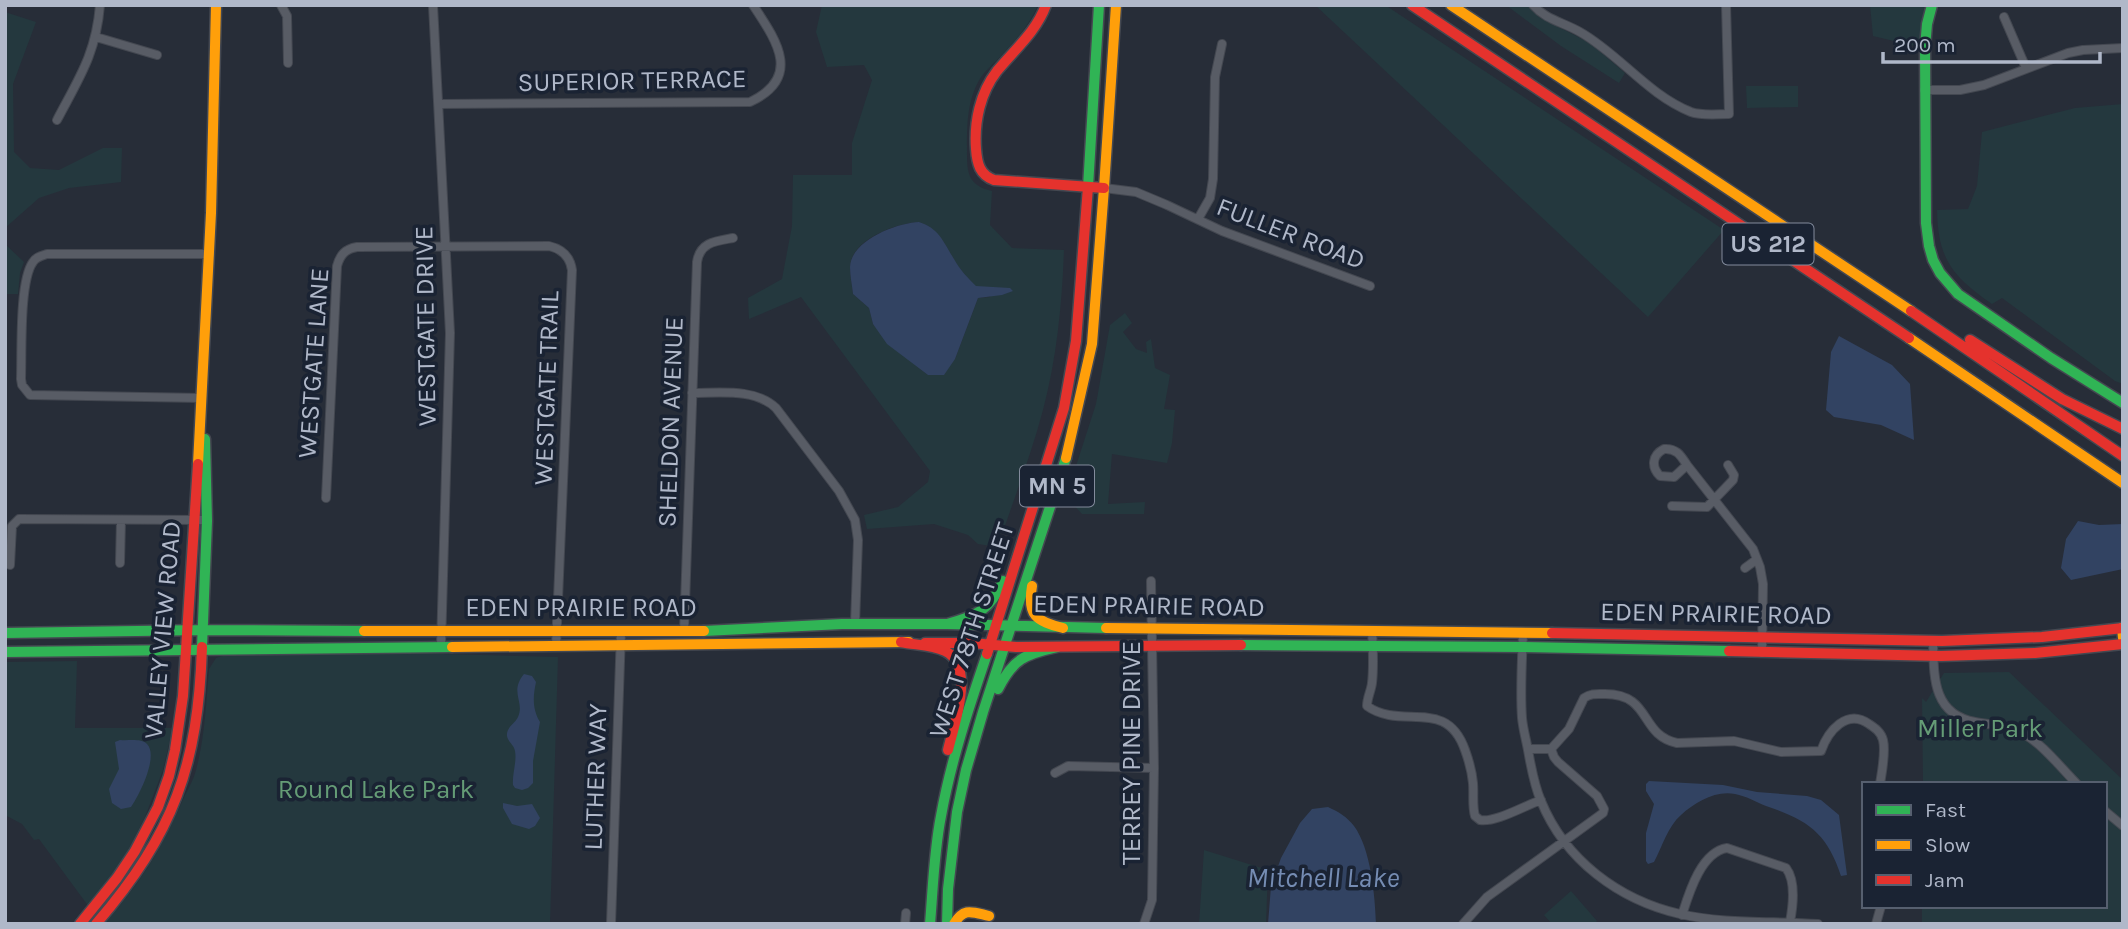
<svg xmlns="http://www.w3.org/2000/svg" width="2128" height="929" viewBox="0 0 2128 929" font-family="Karla,sans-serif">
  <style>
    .green { fill: #24383e; fill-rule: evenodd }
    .water { fill: #324362 }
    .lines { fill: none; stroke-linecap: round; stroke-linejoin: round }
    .street-casing { stroke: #444851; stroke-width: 10 }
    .fast-casing { stroke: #444851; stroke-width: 13 }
    .slow-casing { stroke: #444851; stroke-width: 13 }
    .jam-casing { stroke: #444851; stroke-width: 13 }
    .street { stroke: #585c65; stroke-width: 8 }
    .fast { stroke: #30b455; stroke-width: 10 }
    .slow { stroke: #ff9f0a; stroke-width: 10 }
    .jam { stroke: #e5322d; stroke-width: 10 }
    .labels { text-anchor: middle; stroke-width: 7; stroke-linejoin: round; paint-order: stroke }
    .shield { fill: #1a2333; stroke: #838b9c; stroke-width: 2 }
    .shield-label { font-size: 24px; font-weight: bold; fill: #b0b8c9 }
    .street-label { font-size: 26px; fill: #b0b8c9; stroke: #1a2333 }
    .park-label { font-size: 26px; fill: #659c76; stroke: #1a2333 }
    .water-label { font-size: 28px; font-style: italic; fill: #758cb3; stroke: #1a2333 }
  </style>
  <rect width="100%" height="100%" fill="#272d38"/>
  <path class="green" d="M822 5H1038C1029 26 1015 41 1000 57 994 63 986 70 981 77 966 101 967 128 967 156 967 176 971 186 992 191L990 225 1012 248 1064 250C1062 304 1057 357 1043 410 1033 448 1019 485 1006 523L999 536 991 546 978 544 968 535 934 524 867 529 864 515 898 507 928 482 930 471 801 297 749 319 748 298 782 279 792 226 793 175H852V143L872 80 864 65 827 67 816 32ZM919 222C938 228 945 244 954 260 960 270 968 278 976 287L996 288 990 297 978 298 955 359 928 375 909 360 873 324 869 308 853 294C852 285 850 276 850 267 851 239 897 223 919 222Z
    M1315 5H1385L1724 230 1648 317Z
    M1506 5H1527L1539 17 1590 43 1625 73 1619 83 1561 46Z
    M1870 5H1926L1919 47 1873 36Z
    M5 12 36 22 13 84 14 152 30 168 59 170 103 148H122L121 182 69 188 39 198 5 228Z
    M1746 86H1798V107L1747 108Z
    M2123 104V384L2115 381 2002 298 1992 304C1952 276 1938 259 1937 210L1968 209 1977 186 1982 132 2075 108Z
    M5 244 24 262 20 273 18 294H5Z
    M1125 313 1132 323 1123 332 1136 349 1147 353 1146 342 1151 339 1155 368 1170 375 1164 409 1175 410 1172 443 1167 463 1112 454 1108 504 1145 502 1144 514H1082L1066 497 1096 404 1110 325Z
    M404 653 558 657 550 924H102C139 887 160 850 181 804 186 792 193 782 196 770 205 737 206 703 209 669L216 658 226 655Z
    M77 661 75 728H171L172 731 163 770 145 817 124 859 89 907 39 839 34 840 22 824 5 815V662Z
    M2009 672 2123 780V924H1922V906H2105V784H1923L1922 698 1926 702 1944 673Z
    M1204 850 1268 870 1266 924H1199Z
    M1571 891 1597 921 1594 924H1552L1544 915Z"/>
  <path class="water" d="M919 222C939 228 944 243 954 259 960 270 968 278 976 286L1010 288 1013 291 1002 295 978 298 955 359 944 375H928L887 344 873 324 869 308 853 294C852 285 850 276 850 267 851 240 897 223 919 222Z
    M1839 336 1892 365 1910 384 1914 440 1881 425 1834 417 1826 410 1831 352Z
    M2078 521 2099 525 2123 524V569L2071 580 2061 568 2066 539Z
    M524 674 532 676 536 682C533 696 532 709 540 722L533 761V783L528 788 522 790 515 788 513 785C512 774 517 762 515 751 514 745 508 742 507 736 506 727 515 724 518 717 525 702 509 692 524 674Z
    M120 740C129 741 141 738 147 744 159 756 139 796 131 807L121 809 112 803 109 789 119 769 115 742Z
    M1649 781 1723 785 1757 792 1807 796 1821 800 1839 815 1847 875 1841 876C1827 833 1808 820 1766 806 1756 802 1746 796 1735 794 1716 790 1695 802 1681 815 1668 826 1662 847 1654 862L1648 864 1646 861V833L1654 804 1646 791V784Z
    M503 803 517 806 532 804 540 818 535 826 529 829 512 824 503 808Z
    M1328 807C1339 812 1347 817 1354 826 1371 849 1375 896 1376 924H1268L1271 886 1281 858 1300 823 1312 809Z"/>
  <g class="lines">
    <g class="street-casing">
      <path id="street" d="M281 5 287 16 288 63
        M433 5 450 333 441 646
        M1533 5C1546 20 1563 22 1580 32 1619 54 1648 95 1691 112 1702 116 1717 114 1729 114L1726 5
        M2004 17 2026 68
        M96 37 157 55
        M1924 90H1960L1984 85 2068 53 2083 50 2123 48
        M439 104 750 102C803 77 776 40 753 5
        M57 120C79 78 96 54 100 5
        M1104 188 1136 192 1167 205 1222 231 1370 286
        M1198 219 1210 198 1213 179 1215 77 1222 44
        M692 393C720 393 755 388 776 408L839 491 855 520 858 540 855 624
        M202 398 30 395 22 385 21 379C22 353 19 281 33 262 36 257 41 256 47 254H210
        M1664 449C1677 448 1681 456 1687 465L1674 477 1660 476C1651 467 1652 455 1664 449Z
        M1687 465 1753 549 1760 567 1763 584 1762 653
        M326 498 337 266C340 255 345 249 357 247L549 246C562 249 570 256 572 270L556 646
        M1672 506 1707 507 1733 480 1734 475 1728 465
        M120 563 121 520
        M10 565 12 526 19 519 207 520
        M1745 568 1756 560
        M1372 630C1373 648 1374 666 1372 683 1371 691 1367 698 1367 706 1402 731 1446 696 1465 750 1469 761 1472 772 1473 783 1474 794 1472 806 1475 816L1480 820C1495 823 1524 806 1541 800
        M684 632 697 262C700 242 716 241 733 238
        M1523 633C1522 661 1520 690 1522 718 1523 729 1526 739 1528 750 1531 767 1534 785 1541 801 1565 860 1619 900 1680 914 1722 924 1774 921 1818 924
        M1933 641C1934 676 1932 714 1975 722 1991 725 2008 725 2022 733 2042 743 2061 768 2077 784
        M1528 749H1551L1569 729 1584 698C1591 693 1597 694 1605 694 1652 694 1639 735 1677 743L1734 741 1781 752 1821 751C1828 731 1847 708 1869 724 1875 728 1881 732 1883 740 1886 752 1882 771 1880 784
        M1055 773 1068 766 1154 768
        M2105 811 2123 826
        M1682 915C1689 893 1701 852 1727 848L1786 868C1796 881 1793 906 1790 922
        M611 924 621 632
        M905 924 906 913
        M1144 924 1152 900 1154 768 1151 581
        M1463 924 1487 897 1603 813 1604 809 1597 796 1558 762 1554 757 1551 749
        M1876 924 1881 906"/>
    </g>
    <g class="fast-casing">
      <path id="fast" d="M1932 5 1927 24 1925 48 1926 223 1929 246 1933 260 1940 273 1958 294 2051 358 2123 403
        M1088 187 1099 5
        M947 624C977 616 990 610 1003 581
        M704 631 842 624H947L1106 628
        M5 633 202 630 364 631
        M1241 645 1522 647 1729 651
        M202 647 207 521 205 439
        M5 652 452 647
        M998 689C1013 659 1025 654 1057 647
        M930 924C933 888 934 851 941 816 951 760 969 707 987 654
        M947 924 948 889 957 812 966 770 983 712 1066 458"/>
    </g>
    <g class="slow-casing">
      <path id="slow" d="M1451 5 1911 311
        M1104 188 1116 5
        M1909 338 2123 483
        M1066 458 1092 344 1104 188
        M198 464 211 213 216 5
        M1032 586C1027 616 1036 621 1063 628
        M1106 628 1552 633
        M2122 628 2123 638
        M364 631H704
        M452 647 909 642
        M954 924C964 907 972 912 989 916"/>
    </g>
    <g class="jam-casing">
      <path id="jam" d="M1046 5C1036 32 1015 49 997 71 980 93 974 122 976 149 977 164 980 175 994 180L1104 188
        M1412 5 1909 338
        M1911 311 2123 456
        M1970 340 2062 399 2123 429
        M1552 633 1942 641 2042 637 2123 628
        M901 642C915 645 932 645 945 651 976 666 954 724 948 750
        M925 643H972L1016 647 1241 645
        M1729 651 1941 656 2035 653 2123 644
        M987 654 1064 408 1076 341 1088 187
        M80 924 117 878 135 851 158 807 169 776 175 750 183 696 198 464
        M96 924C174 833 198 766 202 647"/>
    </g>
    <use href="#street" class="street"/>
    <use href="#fast" class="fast"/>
    <use href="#slow" class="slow"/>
    <use href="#jam" class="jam"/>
  </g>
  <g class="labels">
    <g class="shield">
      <rect x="1722.5" y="223.5" width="91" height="41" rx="5"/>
      <rect x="1020" y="465.5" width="74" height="41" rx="5"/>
    </g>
    <g class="shield-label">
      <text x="1768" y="252">US 212</text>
      <text x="1057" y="494">MN 5</text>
    </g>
    <g class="street-label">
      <text transform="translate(632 80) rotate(-1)" y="9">SUPERIOR TERRACE</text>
      <text transform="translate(1291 233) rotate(21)" y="9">FULLER ROAD</text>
      <text transform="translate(425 326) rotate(-91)" y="9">WESTGATE DRIVE</text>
      <text transform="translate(313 363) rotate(-86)" y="9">WESTGATE LANE</text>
      <text transform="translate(546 388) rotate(-88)" y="9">WESTGATE TRAIL</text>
      <text transform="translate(670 422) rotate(-88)" y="9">SHELDON AVENUE</text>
      <text transform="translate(1149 605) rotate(1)" y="9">EDEN PRAIRIE ROAD</text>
      <text x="581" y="616">EDEN PRAIRIE ROAD</text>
      <text transform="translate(1716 613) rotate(1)" y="9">EDEN PRAIRIE ROAD</text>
      <text transform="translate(162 630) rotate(-85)" y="9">VALLEY VIEW ROAD</text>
      <text transform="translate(971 630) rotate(-72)" y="9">WEST 78TH STREET</text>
      <text transform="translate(1131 753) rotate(-90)" y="9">TERREY PINE DRIVE</text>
      <text transform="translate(595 777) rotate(-88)" y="9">LUTHER WAY</text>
    </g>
    <g class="park-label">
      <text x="1980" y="737">Miller Park</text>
      <text x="376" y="798">Round Lake Park</text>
    </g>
    <g class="water-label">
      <text x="1323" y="887">Mitchell Lake</text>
    </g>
  </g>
  <rect width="2128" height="929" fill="none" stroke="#b0b8c9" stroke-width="14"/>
  <rect x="1862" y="782" width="245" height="126" fill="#1a2333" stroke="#565f6f" stroke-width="2"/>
  <rect x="1876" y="805" width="35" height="10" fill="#30b455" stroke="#565f6f" stroke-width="2"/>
  <text x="1925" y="817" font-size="21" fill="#b0b8c9">Fast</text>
  <rect x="1876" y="840" width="35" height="10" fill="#ff9f0a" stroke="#565f6f" stroke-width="2"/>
  <text x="1925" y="852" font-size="21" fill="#b0b8c9">Slow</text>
  <rect x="1876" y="875" width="35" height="10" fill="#e5322d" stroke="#565f6f" stroke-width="2"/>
  <text x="1925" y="887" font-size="21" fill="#b0b8c9">Jam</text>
  <path d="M1883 52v10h217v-10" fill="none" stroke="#b0b8c9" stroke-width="3.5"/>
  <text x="1894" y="52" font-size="21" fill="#b0b8c9" stroke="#1a2333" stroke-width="5" paint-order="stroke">200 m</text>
</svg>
